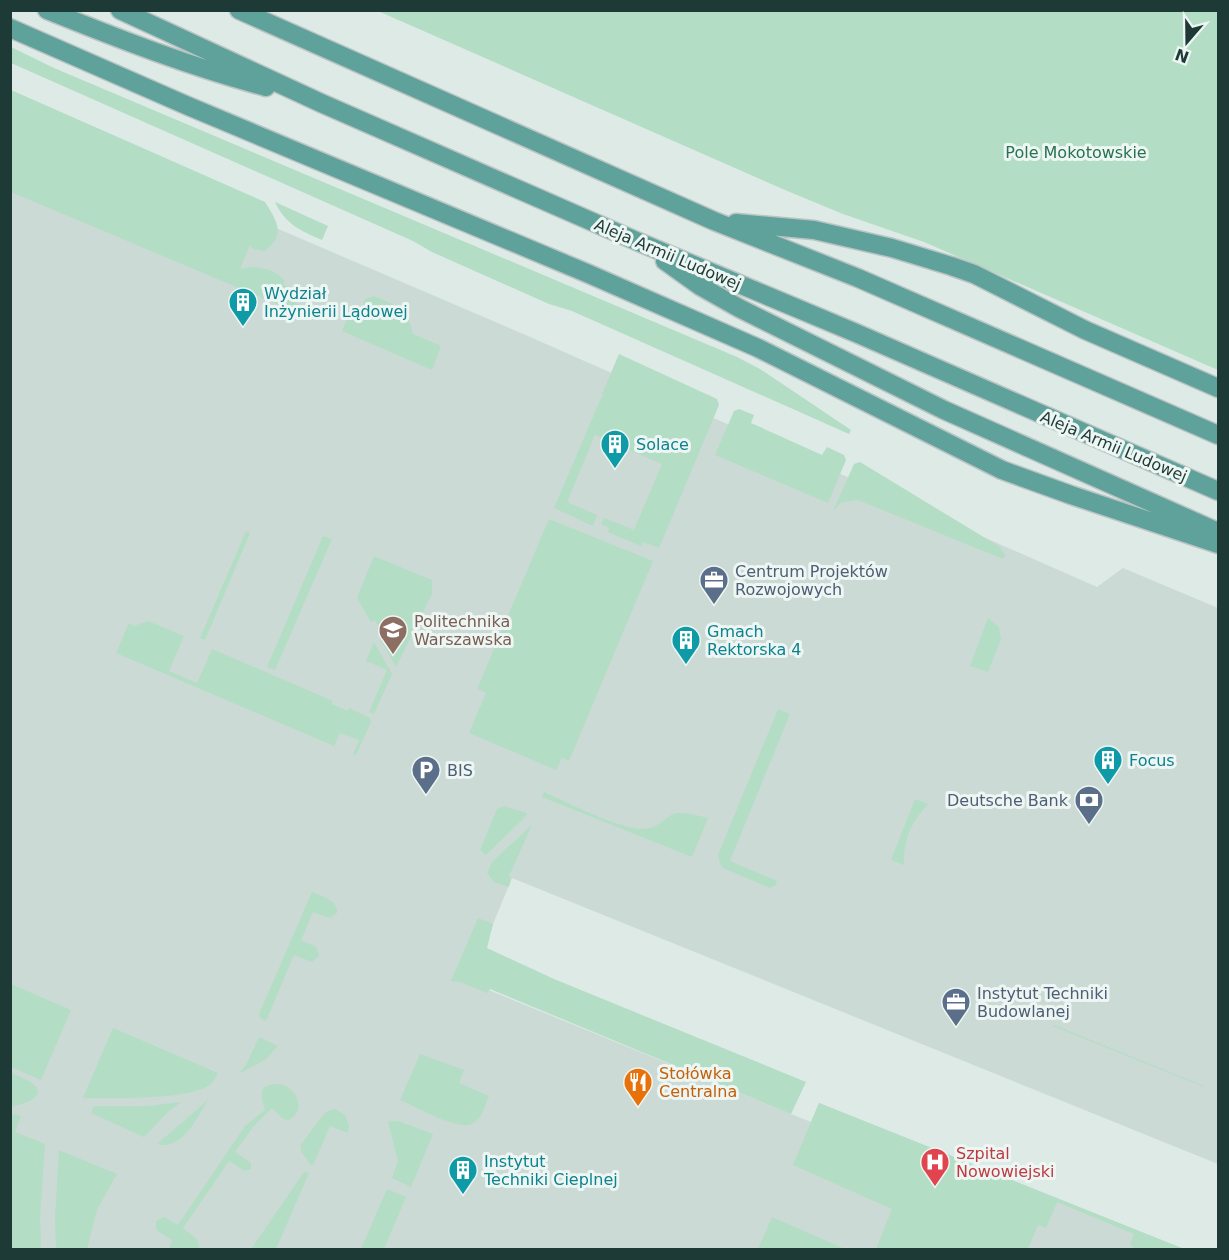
<svg xmlns="http://www.w3.org/2000/svg" width="1229" height="1260" viewBox="0 0 1229 1260" font-family="'DejaVu Sans',sans-serif">
  <style>
    .built { fill: #cbdad5 }
    .green { fill: #b4ddc5 }
    .lines { fill: none; stroke-linecap: round; stroke-linejoin: round }
    .major-casing { stroke: #bcc4c3; stroke-width: 21 }
    .major { stroke: #5fa29b; stroke-width: 18 }
    .labels { text-anchor: middle; stroke-width: 6; stroke-linejoin: round; paint-order: stroke }
    .park-label { font-size: 16px; fill: #277250; stroke: #edf6f3 }
    .street-label { font-size: 16px; fill: #1e3a36; stroke: #edf6f3 }
    .culture-label { font-size: 16px; fill: #0d838f; stroke: #edf6f3; text-anchor: start }
    .service-label { font-size: 16px; fill: #4e5e75; stroke: #edf6f3; text-anchor: start }
    .education-label { font-size: 16px; fill: #785e54; stroke: #edf6f3; text-anchor: start }
    .food-label { font-size: 16px; fill: #c56008; stroke: #edf6f3; text-anchor: start }
    .health-label { font-size: 16px; fill: #be3a42; stroke: #edf6f3; text-anchor: start }
  </style>
  <rect width="100%" height="100%" fill="#ddeae6"/>
  <path class="built" d="M10 114 521 333 1097 587 1123 568 1218 608V1164L512 878 493 924 474 984 801 1118 811 1122 819 1103 1184 1249H11Z"/>
  <path class="green" d="M378 11H1218V370L924 242 843 214 785 190Z
    M11 47 54 68 737 357 760 369 851 430 849 434 572 311 549 304 432 252 413 241 11 63Z
    M11 90 265 202C276 220 287 234 265 251L253 249 250 245 240 269C256 265 272 267 284 280V285L292 288 287 299 319 313 315 320 11 192Z
    M275 202 328 226 322 240C301 231 285 224 275 202Z
    M374 296C396 305 408 309 413 334L441 346 432 370 342 331 353 306 361 309 365 299Z
    M619 354 717 399 719 405 659 548 643 542 641 546 608 532 609 528 601 524 604 518 634 530 662 464 595 435 567 502 597 515 593 526 554 508 601 398 603 397 602 394Z
    M739 409 754 415 751 423 822 455 827 447 844 455 846 460 828 503 715 455 734 411Z
    M860 462 1000 547 1005 555 1003 559 858 500 842 502 833 511 854 464Z
    M549 519 653 561 569 761 562 758 556 770 469 733 486 693 477 689Z
    M246 531 250 533 205 640 200 638Z
    M323 536 332 539 275 670 267 667Z
    M374 556 432 580V594L396 667 380 639 384 636 375 620 371 622 357 598Z
    M988 618 999 627 1001 639 988 672 970 666Z
    M148 621 184 636 169 671 197 683 212 649 333 701 332 704 348 711 349 708 370 718 371 722 356 755 353 754 359 740 340 733 334 746 116 653 129 623 134 626Z
    M374 642 392 674 374 714 369 712 387 670 366 661Z
    M778 709 790 714 730 861 777 881 776 885 770 888 723 868 720 864 718 855Z
    M544 792C566 802 622 830 643 829 657 828 661 822 671 815 680 810 698 816 708 818L692 857 542 797Z
    M915 799 928 804C911 822 903 840 904 865L891 860Z
    M504 806 527 813 525 817 486 855 480 850 497 809Z
    M532 825 509 876 511 878 509 887 494 882 487 873 492 862Z
    M312 892C323 897 338 900 337 913L330 918 313 912 301 940 316 947 319 956 312 962 294 955 266 1021 261 1019 259 1014Z
    M478 918 493 924 487 948 554 979 806 1082 791 1114 490 989 487 993 460 982 451 981Z
    M11 984 71 1010 41 1080 11 1067Z
    M1054 1025 1204 1086V1087L1053 1026Z
    M113 1028 218 1073C215 1079 212 1084 206 1087 182 1100 112 1098 83 1098Z
    M259 1037 278 1046 265 1060 238 1074 246 1065Z
    M420 1054 464 1070 459 1083 489 1096C485 1106 482 1118 472 1124 459 1131 414 1106 400 1100Z
    M11 1073C18 1076 50 1087 33 1099 28 1103 17 1105 11 1107Z
    M280 1084C297 1088 307 1110 289 1120L283 1119 272 1108 253 1127 235 1152 251 1163V1169L245 1171 229 1161 183 1228C190 1235 201 1238 199 1249H169L172 1240 156 1230V1221L164 1217 178 1225 245 1126 265 1110C260 1092 258 1084 280 1084Z
    M208 1100C197 1117 183 1151 157 1144Z
    M181 1102 168 1112 144 1137 91 1113 94 1106H149Z
    M819 1103 1184 1249H1135L1130 1245 1134 1234 1057 1202 1046 1228 1038 1225 1028 1249H876L892 1209 793 1165Z
    M335 1109 345 1115 349 1126 348 1133 330 1126 313 1165H311L302 1153 300 1146 323 1115 328 1111Z
    M15 1114 21 1116 15 1132 45 1144 40 1217 41 1249H11L10 1115Z
    M398 1121 433 1134 411 1187 392 1178 398 1161 388 1122Z
    M59 1150 117 1174 97 1210 87 1249H56L55 1219Z
    M304 1172 309 1173 276 1249H251Z
    M387 1189 406 1197 384 1249H361Z
    M772 1217 845 1249H758Z"/>
  <g class="lines">
    <g class="major-casing">
      <path id="major" d="M47 10C119 39 191 67 266 87
        M120 10 321 103 634 240 856 333 1218 491
        M239 10 714 221 858 278 1218 435
        M10 28 188 106 589 274 758 348 1002 470 1071 495 1218 544
        M736 223 814 230 892 248 951 266 974 274 1085 330 1218 388
        M665 261 700 286 739 308 944 410 1218 532"/>
    </g>
    <use href="#major" class="major"/>
  </g>
  <defs>
    <g id="building-pin" transform="scale(1.5)"><path d="M0 17L-7.5 6A9.5 9.5 0 1 1 7.5 6Z" fill="#0f9aa8" stroke="#edf6f3"/><path d="M-4-6H4V6H1V3H-1V6H-4ZM-2.5-4.3h1.7v1.8h-1.7ZM.8-4.3h1.7v1.8H.8ZM-2.5-1h1.7V.8h-1.7ZM.8-1h1.7V.8H.8Z" fill="#fff"/></g>
    <g id="office-pin" transform="scale(1.5)"><path d="M0 17L-7.5 6A9.5 9.5 0 1 1 7.5 6Z" fill="#5c6f8a" stroke="#edf6f3"/><path d="M-6-3h4V-5.5h4V-3h4V5H-6ZM-1-4.5V-3h2v-1.5ZM-6 0V1H6V0Z" fill="#fff"/></g>
    <g id="university-pin" transform="scale(1.5)"><path d="M0 17L-7.5 6A9.5 9.5 0 1 1 7.5 6Z" fill="#8d6e63" stroke="#edf6f3"/><path d="M0-5L7-2L0 1L-7-2ZM-4 1L0 2.5L4 1V4Q0 6-4 4Z" fill="#fff"/></g>
    <g id="parking-pin" transform="scale(1.5)"><path d="M0 17L-7.5 6A9.5 9.5 0 1 1 7.5 6Z" fill="#5c6f8a" stroke="#edf6f3"/><path d="M-3.5-5.5H1a3.5 3.5 0 0 1 0 7H-1V5.5H-3.5ZM-1-3.4V-.6H.8a1.4 1.4 0 0 0 0-2.8Z" fill="#fff"/></g>
    <g id="bank-pin" transform="scale(1.5)"><path d="M0 17L-7.5 6A9.5 9.5 0 1 1 7.5 6Z" fill="#5c6f8a" stroke="#edf6f3"/><path d="M-6-4H6V4H-6ZM0-2.3a2.3 2.3 0 1 0 0 4.6a2.3 2.3 0 1 0 0-4.6Z" fill="#fff"/></g>
    <g id="restaurant-pin" transform="scale(1.5)"><path d="M0 17L-7.5 6A9.5 9.5 0 1 1 7.5 6Z" fill="#e8710a" stroke="#edf6f3"/><path d="M-5-6h1v4h1v-4h1v4h1v-4h1v5L-1.5 .5V6h-2V.5L-5-1ZM5-6V6H3V1.5H1.5Q1.5-4 5-6Z" fill="#fff"/></g>
    <g id="hospital-pin" transform="scale(1.5)"><path d="M0 17L-7.5 6A9.5 9.5 0 1 1 7.5 6Z" fill="#e0444e" stroke="#edf6f3"/><path d="M-5-5h3v3.5h4V-5h3V5h-3V1.5h-4V5h-3Z" fill="#fff"/></g>
  </defs>
  <g fill-rule="evenodd">
    <use href="#building-pin" x="243" y="302"/>
    <use href="#building-pin" x="615" y="444"/>
    <use href="#office-pin" x="714" y="580"/>
    <use href="#university-pin" x="393" y="630"/>
    <use href="#building-pin" x="686" y="640"/>
    <use href="#building-pin" x="1108" y="760"/>
    <use href="#parking-pin" x="426" y="770"/>
    <use href="#bank-pin" x="1089" y="800"/>
    <use href="#office-pin" x="956" y="1002"/>
    <use href="#restaurant-pin" x="638" y="1082"/>
    <use href="#hospital-pin" x="935" y="1162"/>
    <use href="#building-pin" x="463" y="1170"/>
  </g>
  <g class="labels">
    <g class="park-label">
      <text x="1076" y="158">Pole Mokotowskie</text>
    </g>
    <g class="street-label">
      <text transform="translate(668 254) rotate(23)" y="6">Aleja Armii Ludowej</text>
      <text transform="translate(1114 446) rotate(23)" y="6">Aleja Armii Ludowej</text>
    </g>
    <g class="culture-label">
      <text x="264" y="299">Wydział<tspan x="264" dy="18">Inżynierii Lądowej</tspan></text>
      <text x="636" y="450">Solace</text>
      <text x="707" y="637">Gmach<tspan x="707" dy="18">Rektorska 4</tspan></text>
      <text x="1129" y="766">Focus</text>
      <text x="484" y="1167">Instytut<tspan x="484" dy="18">Techniki Cieplnej</tspan></text>
    </g>
    <g class="service-label">
      <text x="735" y="577">Centrum Projektów<tspan x="735" dy="18">Rozwojowych</tspan></text>
      <text x="447" y="776">BIS</text>
      <text x="1068" y="806" text-anchor="end">Deutsche Bank</text>
      <text x="977" y="999">Instytut Techniki<tspan x="977" dy="18">Budowlanej</tspan></text>
    </g>
    <g class="education-label">
      <text x="414" y="627">Politechnika<tspan x="414" dy="18">Warszawska</tspan></text>
    </g>
    <g class="food-label">
      <text x="659" y="1079">Stołówka<tspan x="659" dy="18">Centralna</tspan></text>
    </g>
    <g class="health-label">
      <text x="956" y="1159">Szpital<tspan x="956" dy="18">Nowowiejski</tspan></text>
    </g>
  </g>
  <rect width="1229" height="1260" fill="none" stroke="#1e3a36" stroke-width="24"/>
  <g transform="translate(1187 42) rotate(200)" stroke="#edf6f3" stroke-width="4.5" paint-order="stroke">
  <path d="M0-4.5L10 22L0 15L-10 22Z" fill="#1e3a36"/>
  <text y="-9" font-size="16" font-weight="bold" text-anchor="middle" fill="#1e3a36">N</text>
  </g>
</svg>
